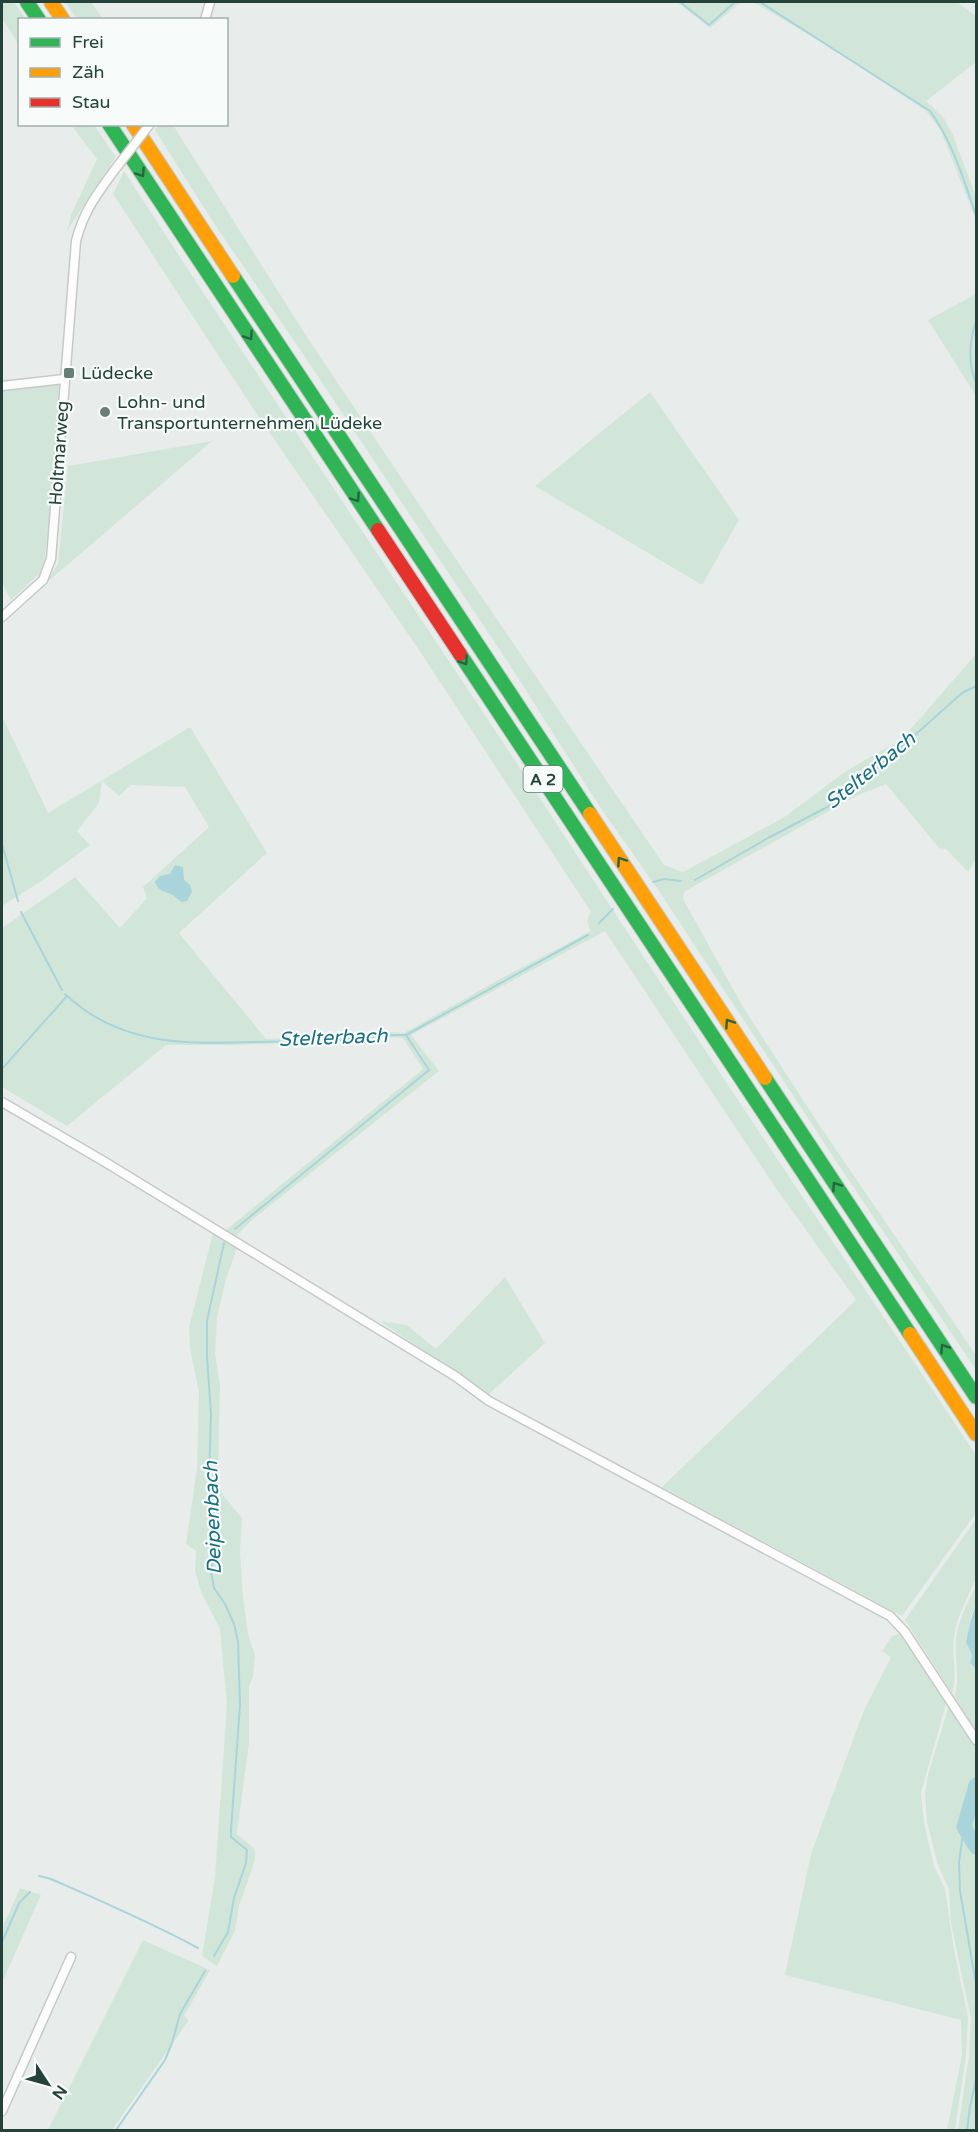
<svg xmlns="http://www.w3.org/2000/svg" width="978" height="2132" viewBox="0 0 978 2132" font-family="'Varela Round',sans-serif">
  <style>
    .green { fill: #d1e6d8 }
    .water { fill: #a9d4db }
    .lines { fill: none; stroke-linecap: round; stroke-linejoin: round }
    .stream { stroke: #a9d4db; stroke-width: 2 }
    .river { stroke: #a9d4db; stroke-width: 15 }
    .street-casing { stroke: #c5cac8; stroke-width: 11 }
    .fast-casing { stroke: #c3ccc9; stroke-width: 16 }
    .slow-casing { stroke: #c3ccc9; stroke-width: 16 }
    .jam-casing { stroke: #c3ccc9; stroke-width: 16 }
    .street { stroke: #fcfcfc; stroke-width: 8 }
    .fast { stroke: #30b455; stroke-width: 14 }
    .slow { stroke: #ff9f0a; stroke-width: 14 }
    .jam { stroke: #e5322d; stroke-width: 14 }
    .street-bridge-casing { stroke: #c5cac8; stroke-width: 11; stroke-linecap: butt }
    .street-bridge { stroke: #fcfcfc; stroke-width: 8 }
    .oneway { stroke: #286442 }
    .poi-dot { fill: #697e78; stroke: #f7fbf9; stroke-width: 2 }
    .labels { text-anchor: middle; stroke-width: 4.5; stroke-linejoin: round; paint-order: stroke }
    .shield { fill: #f7fbf9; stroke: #637a73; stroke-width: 1.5 }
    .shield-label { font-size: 16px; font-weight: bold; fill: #24423a }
    .poi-label { font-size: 18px; fill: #24423a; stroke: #f7fbf9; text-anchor: start }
    .street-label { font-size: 18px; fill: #24423a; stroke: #f7fbf9 }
    .water-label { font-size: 20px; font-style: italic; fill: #1c6f80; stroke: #f7fbf9 }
  </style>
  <rect width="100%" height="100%" fill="#e8edeb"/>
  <path class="green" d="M2 2H14L26 19 20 20 19 45 2 18Z
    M65 2H91L103 19H77Z
    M677 2H741L710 28Z
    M753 2H957L976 16V62L926 101 944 118 953 135 976 197V220L941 131 926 111 832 48Z
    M71 125H94L116 157 67 231 71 215 97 159Z
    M159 125H173L307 337 439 534 664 865 683 872 783 818 846 771 902 739 976 654V859L968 872 946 849 939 848 886 784 856 796 684 892 683 899 743 1007 818 1123 976 1355V1370L838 1164 659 891 600 807 511 667 301 351 213 222 155 130Z
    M124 171C239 349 358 524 475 700 548 810 619 920 692 1030 785 1173 882 1313 976 1455V1513L902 1616 662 1487 856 1300 773 1184 605 931 411 1035 439 1071 253 1219 236 1236 226 1230 423 1069 403 1038 388 1037 342 1041 231 1045H166L67 1126 2 1087V928L75 877 120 928 147 898 143 887 209 827 185 787 131 785 119 796 102 781 99 803 77 831 90 845 43 880 2 906V716L48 813 190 727 267 853 179 933 266 1039 354 1035 388 1032 404 1033 498 980 591 931C587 924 586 920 591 912L417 647 252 407 113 194Z
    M976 294V396L928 320Z
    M59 384 53 479 44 566 38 575 11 600 2 583V389Z
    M650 392 739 520 702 585 535 486Z
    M212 441 65 567 47 582 58 564 68 466Z
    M213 1233 237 1248 226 1279 217 1318 215 1354 220 1385 218 1483 223 1495 242 1518 240 1551 243 1597 248 1634 255 1655 253 1677 249 1686V1743L237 1834 253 1847 255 1850V1860L239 1906 235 1931 217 1966 202 1956 215 1877 227 1705 220 1629 201 1592 195 1571 196 1551 186 1544 197 1468 199 1392 190 1349 189 1327Z
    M505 1277 545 1343 488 1395 380 1321 407 1325 436 1349Z
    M976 1519C977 1533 978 1569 975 1580 967 1600 957 1615 954 1637 951 1656 958 1675 952 1693L905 1620Z
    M976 1586V1605L971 1616V1625L966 1642 972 1655 970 1663 976 1669V1731L954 1696C961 1678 954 1659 956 1639 958 1620 968 1602 976 1586Z
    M898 1634 903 1636 947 1700 921 1793 924 1823 934 1866 945 1889 954 1950 968 2018 966 2055 955 2130H947L962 2055 961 2020 785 1975 811 1854 864 1710 891 1657 882 1651 892 1636Z
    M949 1705 976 1745V2130H958L969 2056 971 2019 951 1923 949 1889 938 1865 927 1822 925 1794 928 1775Z
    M20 1888 41 1895 2 1983V1929Z
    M143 1940 210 1970 184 2016 189 2020 112 2130H48Z"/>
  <path class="water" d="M175 865 183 867 184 880 190 885 192 892 187 901 182 902C179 901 177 898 174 896 166 891 158 892 155 882L160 876 170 874Z
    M976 1605V1669L970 1663 972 1655 966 1642C969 1629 971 1617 976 1605Z"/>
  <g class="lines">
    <path class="stream" d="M680 2 709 25 735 2
      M760 2 930 111C953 142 963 179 976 215
      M976 321C969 342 968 363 976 383
      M2 844 18 901
      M695 880 768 838 833 804 861 783 962 693 976 686
      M653 882 664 879 681 881
      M21 912 62 990
      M599 923 613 909
      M65 994C120 1046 184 1044 255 1042 282 1041 310 1042 337 1040 360 1038 383 1034 406 1035L588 935
      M2 1069 67 996
      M235 1229 429 1070 406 1035
      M964 1827 959 1862 960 1891 976 1984
      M39 1876 51 1879C101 1901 150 1922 198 1948
      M2 1942 19 1903 30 1892
      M214 1956 228 1932 234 1898 246 1863 247 1850 231 1837V1830L240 1705 238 1641 234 1624 225 1604 214 1588 211 1572 215 1548 210 1534 215 1520 209 1479 211 1414 207 1356V1321L224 1243
      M116 2130 165 2060 172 2043 180 2014 205 1971
      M967 2130 970 2107 976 2079"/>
    <path class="river" d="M976 1785 964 1827 976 1847"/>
    <g class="street-casing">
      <path id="street" d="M205 20 210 2
        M2 386 64 379
        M2 617 43 580 51 559 76 241C84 211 95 197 113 172
        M2 1102 105 1162 455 1376 489 1401 890 1616 905 1632 976 1740
        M2 2111 71 1957"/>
    </g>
    <g class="fast-casing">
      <path id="fast" d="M27 2 39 20
        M109 124 378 530
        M233 276 590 814
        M460 654 910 1334
        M765 1078 976 1397"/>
    </g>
    <g class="slow-casing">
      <path id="slow" d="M51 2 63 20
        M133 124 233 276
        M590 814 765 1078
        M910 1334 976 1434"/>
    </g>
    <g class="jam-casing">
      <path id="jam" d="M378 530 460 654"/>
    </g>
    <use href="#street" class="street"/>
    <use href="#fast" class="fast"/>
    <use href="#slow" class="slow"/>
    <use href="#jam" class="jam"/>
    <g class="street-bridge-casing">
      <path id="street-bridge" d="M113 172 150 124"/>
    </g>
    <use href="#street-bridge" class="street-bridge"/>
  </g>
  <defs><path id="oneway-chevron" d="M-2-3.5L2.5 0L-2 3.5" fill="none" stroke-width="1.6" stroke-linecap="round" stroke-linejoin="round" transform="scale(1.5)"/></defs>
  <g class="oneway">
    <use href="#oneway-chevron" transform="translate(141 173) rotate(56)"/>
    <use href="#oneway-chevron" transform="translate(249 336) rotate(56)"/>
    <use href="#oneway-chevron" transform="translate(356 498) rotate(56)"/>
    <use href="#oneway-chevron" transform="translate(464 661) rotate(56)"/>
    <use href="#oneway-chevron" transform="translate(621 861) rotate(-124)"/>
    <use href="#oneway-chevron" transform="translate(729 1023) rotate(-124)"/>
    <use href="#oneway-chevron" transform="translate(836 1186) rotate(-124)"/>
    <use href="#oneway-chevron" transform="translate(944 1348) rotate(-124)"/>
  </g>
  <g class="poi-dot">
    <rect x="63" y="367" width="12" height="12" rx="3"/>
    <circle cx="105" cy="412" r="6"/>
  </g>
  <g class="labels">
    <rect class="shield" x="523.5" y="766" width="39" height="26" rx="4.5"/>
    <g class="shield-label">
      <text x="543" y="785">A 2</text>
    </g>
    <g class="poi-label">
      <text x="81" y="379">Lüdecke</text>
      <text x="117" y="408">Lohn- und<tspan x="117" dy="21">Transportunternehmen Lüdeke</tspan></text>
    </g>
    <g class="street-label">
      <text transform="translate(59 453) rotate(-86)" y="6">Holtmarweg</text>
    </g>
    <g class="water-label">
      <text transform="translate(870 770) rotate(-39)" y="7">Stelterbach</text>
      <text transform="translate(333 1037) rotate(-2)" y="7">Stelterbach</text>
      <text transform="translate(212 1518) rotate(-92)" y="7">Deipenbach</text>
    </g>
  </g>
  <rect width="978" height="2132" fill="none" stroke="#24423a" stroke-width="6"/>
  <rect x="18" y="18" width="210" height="108" fill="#f7fbf9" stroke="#a3b1ad" stroke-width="1.5"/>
  <rect x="30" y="38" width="30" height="9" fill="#30b455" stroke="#a3b1ad" stroke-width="1.5"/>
  <text x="72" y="48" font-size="18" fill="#24423a">Frei</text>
  <rect x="30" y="68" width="30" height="9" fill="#ff9f0a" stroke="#a3b1ad" stroke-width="1.5"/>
  <text x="72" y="78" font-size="18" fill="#24423a">Zäh</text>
  <rect x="30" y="98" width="30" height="9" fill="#e5322d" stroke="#a3b1ad" stroke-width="1.5"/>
  <text x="72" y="108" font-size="18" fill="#24423a">Stau</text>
  <g transform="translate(48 2084) rotate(126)" stroke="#f7fbf9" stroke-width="4.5" paint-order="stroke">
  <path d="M0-4.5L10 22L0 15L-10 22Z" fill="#24423a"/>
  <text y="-9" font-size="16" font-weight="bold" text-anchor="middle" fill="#24423a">N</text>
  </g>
</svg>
